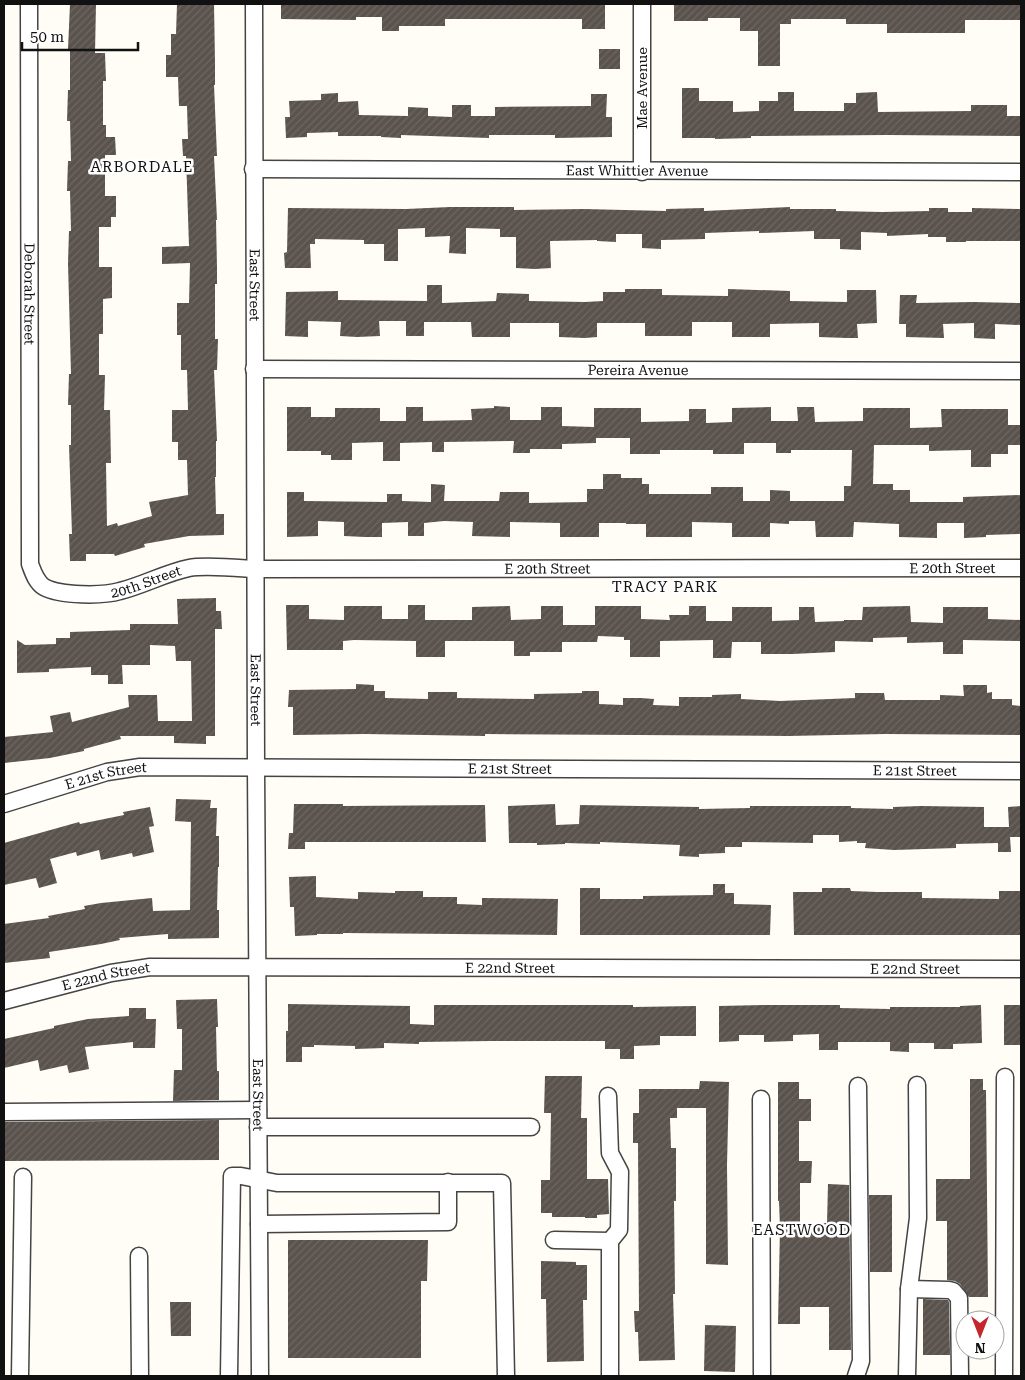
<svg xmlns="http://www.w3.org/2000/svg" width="1025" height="1380" viewBox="0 0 1025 1380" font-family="'Roboto Serif',serif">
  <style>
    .building { fill: url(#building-hatch) }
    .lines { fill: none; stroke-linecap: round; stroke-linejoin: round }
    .minor-casing { stroke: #444; stroke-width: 19 }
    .minor { stroke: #fff; stroke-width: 16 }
    .labels { text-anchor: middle; stroke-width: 5; stroke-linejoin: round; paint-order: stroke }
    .street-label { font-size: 14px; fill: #111; stroke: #fff }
    .neighbourhood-label { font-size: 15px; letter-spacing: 1px; fill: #111; stroke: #fff }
  </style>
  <defs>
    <pattern id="building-hatch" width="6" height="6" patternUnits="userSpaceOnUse" patternTransform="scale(1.25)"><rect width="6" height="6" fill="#5a524d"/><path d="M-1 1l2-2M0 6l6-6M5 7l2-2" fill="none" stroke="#6d6662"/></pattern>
  </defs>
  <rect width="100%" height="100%" fill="#fffdf5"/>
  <path class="building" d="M70 4H96L95 53H105L106 81H103V125H106V137H115L116 155H105V196H116V217H111V227H99V267H112V298L103 299V334H99V375H105L104 410H110L111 463H106L107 526 117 523 118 526 152 516 149 502 188 495 187 460H178V442H172V410H188L187 370H181V335H177V303H189L190 263 162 264V247L189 246 186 156H183L182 139H188L187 106H179L178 77H166V55H171V34H176L177 4H214L215 62V85H214L217 156H214L217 220H216L217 267V284H215V339H218L217 370H214L217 441H216V477H215L216 514H224V535L189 536 144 544 145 547 115 556 114 554H86V561H70L69 534H72L69 445H71V405H68L69 374H71L68 263 69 231H71L70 191H67L68 161H71L70 121H67L68 90H70V49H68Z
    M281 4H605V29H582V19H445V26H399V31H382V17H356V20L281 19Z
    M674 4H1021V20H965V33H887V24H846V19H791V24H780V66H758V31H740V18H708V21H674Z
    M599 49H620V69H599Z
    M682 88H699V101H733V112L759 111V101H778V92H794V111H844V103H856V93L877 92 878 112 971 111V105H1007V116H1021V136L887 135 751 136V138L715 139V138H682Z
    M338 93V102L358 101 359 115 408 116V107L428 108V116L452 117V105H471V116H495V107L591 106V94H607L606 117H612V137L555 138V135H489V138L401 135V138L381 137V136H338V132L307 133V137L286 138 285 117H290L289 101 321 100V94Z
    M450 207H514V210L584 209 666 211V209L704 208V211L790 207V209H836V211L882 212 929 211V208H948V212H972V208L1021 209V241H966V242H946V237H928V234L887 236V233L861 232V250L840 249V239H814V231L759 233V231L705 233V239L661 240V249L642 248V234H616V242L597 241V240L550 241 551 268 535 269 516 268V237H500V229L466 228V254L449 253 450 236 425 237V228L401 229H398V261H384V244H364V240L315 239V244H310L311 268H285L284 253 287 252 288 208 406 209Z
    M427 285H442V303L496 301 497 293 529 294V301L585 302 603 301V292H625V289H662V295L728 296V289L790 291V301L847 302V290H876L877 323 857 324 858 338H847L819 337V323L770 324V337H732V322H692V336H645V323H597V337L585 338 559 337V323H510V337H472L471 322H424V336H406V321H379L380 336 357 337 340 336 341 322 308 321V337L285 336 286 292 338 291V300L427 301Z
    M900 295H917L916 303 974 302 1021 303V325L995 324V339L974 338V323L943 324 944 338 906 337V324H899Z
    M494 406 510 407V420H541V407H562V426L594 427V408H641V422L689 421V409H706V423L732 422V408L771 407V421H798L797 407H814L815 422 863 421V408H910V428L942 427 941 409H1008V425H1021V445H1008V454H991V467H971V450L929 451V445H874L873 484H893V490H910V502H963V497L1021 495 1020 534 986 535V537L964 538V523H937V538L899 537V524L854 522 853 537H816L815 521H789V524L770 523V537H732V523L692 522V537H646V524H626V523H599V537H560V523L510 522V537L472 536 473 522 444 521 424 523V536H408V522L382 523V537H365L344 536V522L318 521V536L287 537V492H304V501L387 502V494H402V501L431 502V484L445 485 444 501H499L500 492H529V503L587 502V489H603V474H621V478H642V484H649V494H711V487H743V501H770V490L790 491V501H844V486H851L852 450H791V453H776V443H744V454H713V450H660V454H630V438H596V443L562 444V449H530V453H513L514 441 444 442V452H432V442L400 443V461H383V442L352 443V460H331V455H321V451H287V407H311V417H335V408H380V421H406V407H423V421L472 420 471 409 494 408Z
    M216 598V611H221L222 629H215V736H206V744L174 743V736H120L121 739 84 749V751L50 758 4 763V737L53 732 50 716 70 712 72 722 129 707 128 695H157L158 721H192L191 661H176L175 646 150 645V665H122L123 684H108V675H91V667L49 669V672L17 673V640L25 645 56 644V638H70V632L130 630V624H178L177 599Z
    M286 605H309V619L344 620V606H382V619H408V605H425V620H472V607L510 606 511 620 541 619V606H563V625H595V606H641V619L670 620 669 615H689V606H706V621H732V607H772V621L799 620V607H814L815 622 844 621V620H862L863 607 910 606 911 622 943 623V607H988V619L1021 620V641L963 640V654H943V642L907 643V637L873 638V642L835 641V652L792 654H761V642H732L731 658H713V640L660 641V657H630V640H624V637L598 636 597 642H562V652H530V656H514V641H445V657H416V641L354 640 343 641V650H287Z
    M356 684 374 685V691H385V698L428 699V692H457V698L534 699V694L582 693V691H599V704L623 705V698H641L654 699 653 705 679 706V697H712V695L741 694V699L780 701 855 698V693H884L885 700H940V695L964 696 963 685H987V693L992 692V699H1012V705L1021 706V735L885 734 788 736 485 734V736L365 734 293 735V707H288L289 690 356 689Z
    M176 799 211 800 210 808H217L216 836H219V867H218L217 910H219V938L168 939V934L119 938 120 940 101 944 49 952 50 958 4 963V924L49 918 48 916 85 909 84 906 101 903 152 898 153 911 190 910 191 822 175 821Z
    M294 804H343V806L485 805 486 842H305V849H288L289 833H293Z
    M555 804 556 825 579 824 580 805 699 807V809L750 808V806H851V808L893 809V807L921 806 984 807V827H1009L1008 807 1021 806V837H1010L1011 852H998V843L956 844V848L894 850 865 848 866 843H857V841L839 842V835H813V843L742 842V847H725V853L699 854V857L679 856 680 845 600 842V844L565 843V844L537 845V843H509L508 806Z
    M150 807 154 826 149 827 154 852 133 857 132 853 101 860 99 850 77 856 76 852 50 859 57 883 39 888 36 878 4 885V843L79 822 80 824 124 815 123 812Z
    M316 876V897L358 899V892L395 893V891H423V897H457V904L482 905V898L558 899 557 935 343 933V934H317V935L295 936 294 907H290L289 877Z
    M713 884H725V893H734V904L771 905 770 935H580V888H600V899H643V896L713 895Z
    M822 888H850L851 891 877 892H922V898L999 899V891H1021V935H794L793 892H822Z
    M217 999 218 1027H216L217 1071H219V1100L173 1101 174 1070H182V1029H177L176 1000Z
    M288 1004 410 1006V1024L434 1025V1005H633V1007L696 1006V1036H660V1045L634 1046V1059H620V1049H605V1041H491L419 1042V1044L384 1043V1048L355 1049V1046L314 1045V1047H302V1062H286V1031H288Z
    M767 1005H840V1008L890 1009V1007H960V1006L981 1005 982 1043 953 1044V1049H934V1043H909V1052L890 1051V1042H838V1050H819V1034L793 1035V1041L764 1042V1035H739V1041L719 1042V1006Z
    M1004 1005H1021V1045H1004Z
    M129 1008H146V1019H156L155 1048H133V1042L85 1047 89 1069 69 1073 67 1065 40 1071 38 1060 4 1068V1039L54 1028V1026L88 1019 129 1016Z
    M545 1076H582L581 1118H587V1179H608L609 1214 597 1215V1218H585V1217H552V1213H541V1180H550L551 1113H544Z
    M970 1079H983V1090H986L988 1297H969L960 1284 955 1281 947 1280V1221H936V1179H970Z
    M700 1081 729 1082 727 1165 728 1265 706 1264V1108H677V1118H670L671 1148H676V1201H674L675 1294H673L675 1360 639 1361 638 1332H635L634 1311H639L638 1143H633V1113H639V1089H699Z
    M778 1082H799V1099H811V1121H799V1161H812L811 1183H800V1223H827L828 1184 849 1185 851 1350H829V1307H800V1324H778L780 1228 779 1201H778Z
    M219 1120V1160L4 1161V1122Z
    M869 1195H892V1272H870Z
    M288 1240H428L427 1281H421V1358H288Z
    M541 1261 576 1262V1265H587V1300H583L584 1361 547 1362 546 1299H541Z
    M923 1299 948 1300 949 1302 950 1355H923Z
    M170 1302H191V1336H171Z
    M705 1325 736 1326 735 1372 704 1371Z"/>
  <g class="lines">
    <g class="minor-casing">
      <g id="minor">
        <path id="s1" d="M29 4 30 564C33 572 36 582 44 587 60 596 103 596 120 591 144 585 165 573 189 568 205 565 238 568 255 569L1021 568"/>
        <path id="s2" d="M254 4 256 767 260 1376"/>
        <path d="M642 4V172"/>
        <path id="s3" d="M253 169 1021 172"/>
        <path id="s4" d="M254 369 1021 371"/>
        <path id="s5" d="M4 804 107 772 140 767 1021 771"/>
        <path id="s6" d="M4 1001 111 973 150 967 1021 969"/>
        <path d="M608 1096 610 1153 620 1172 619 1230 610 1241V1376"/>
        <path d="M761 1099 762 1376"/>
        <path d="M4 1112 258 1110"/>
        <path d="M258 1127H531"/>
        <path d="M259 1224 448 1222V1182"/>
        <path d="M554 1240 610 1241"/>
        <path d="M139 1256 140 1376"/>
        <path d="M909 1289 949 1290 953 1291 959 1298 960 1376"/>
        <path d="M20 1376 23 1177"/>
        <path d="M229 1376 232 1176H241L277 1183H502L506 1376"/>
        <path d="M856 1376 861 1361 858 1086"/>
        <path d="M907 1376 909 1289 918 1218 917 1085"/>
        <path d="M1004 1376 1005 1077"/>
      </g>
    </g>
    <use href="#minor" class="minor"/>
  </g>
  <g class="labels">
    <g class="street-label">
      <text transform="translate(642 88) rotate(-90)" y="5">Mae Avenue</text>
      <text dy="5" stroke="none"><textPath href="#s3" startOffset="384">East Whittier Avenue</textPath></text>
      <text dy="5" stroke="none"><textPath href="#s2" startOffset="281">East Street</textPath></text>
      <text dy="5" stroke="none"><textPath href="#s1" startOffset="290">Deborah Street</textPath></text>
      <text dy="5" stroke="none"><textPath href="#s4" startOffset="384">Pereira Avenue</textPath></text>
      <text dy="5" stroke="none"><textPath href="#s1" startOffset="1096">E 20th Street</textPath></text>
      <text dy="5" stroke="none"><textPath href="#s1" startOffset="1501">E 20th Street</textPath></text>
      <text dy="5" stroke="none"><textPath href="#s1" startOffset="692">20th Street</textPath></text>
      <text dy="5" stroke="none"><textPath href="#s2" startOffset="686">East Street</textPath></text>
      <text dy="5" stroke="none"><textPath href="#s5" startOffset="511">E 21st Street</textPath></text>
      <text dy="5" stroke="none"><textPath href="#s5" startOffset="916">E 21st Street</textPath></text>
      <text dy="5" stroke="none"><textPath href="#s5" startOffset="106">E 21st Street</textPath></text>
      <text dy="5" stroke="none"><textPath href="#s6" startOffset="510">E 22nd Street</textPath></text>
      <text dy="5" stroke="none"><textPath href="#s6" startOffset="915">E 22nd Street</textPath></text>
      <text dy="5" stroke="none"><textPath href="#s6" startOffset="105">E 22nd Street</textPath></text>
      <text dy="5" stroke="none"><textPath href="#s2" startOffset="1091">East Street</textPath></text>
    </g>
    <g class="neighbourhood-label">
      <text x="142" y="172">ARBORDALE</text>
      <text x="665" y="592">TRACY PARK</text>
      <text x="802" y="1235">EASTWOOD</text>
    </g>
  </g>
  <rect width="1025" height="1380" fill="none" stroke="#111111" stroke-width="10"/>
  <g transform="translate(980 1335) rotate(180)"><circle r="24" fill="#ffffff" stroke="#a0a0a0"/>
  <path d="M0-4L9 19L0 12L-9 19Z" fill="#c4262e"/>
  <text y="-8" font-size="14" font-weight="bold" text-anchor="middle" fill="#111111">N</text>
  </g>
  <path d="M22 42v8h116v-8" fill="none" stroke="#111111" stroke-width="2.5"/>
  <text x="30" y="42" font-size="15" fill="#111111" stroke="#ffffff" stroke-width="4" paint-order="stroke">50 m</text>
</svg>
